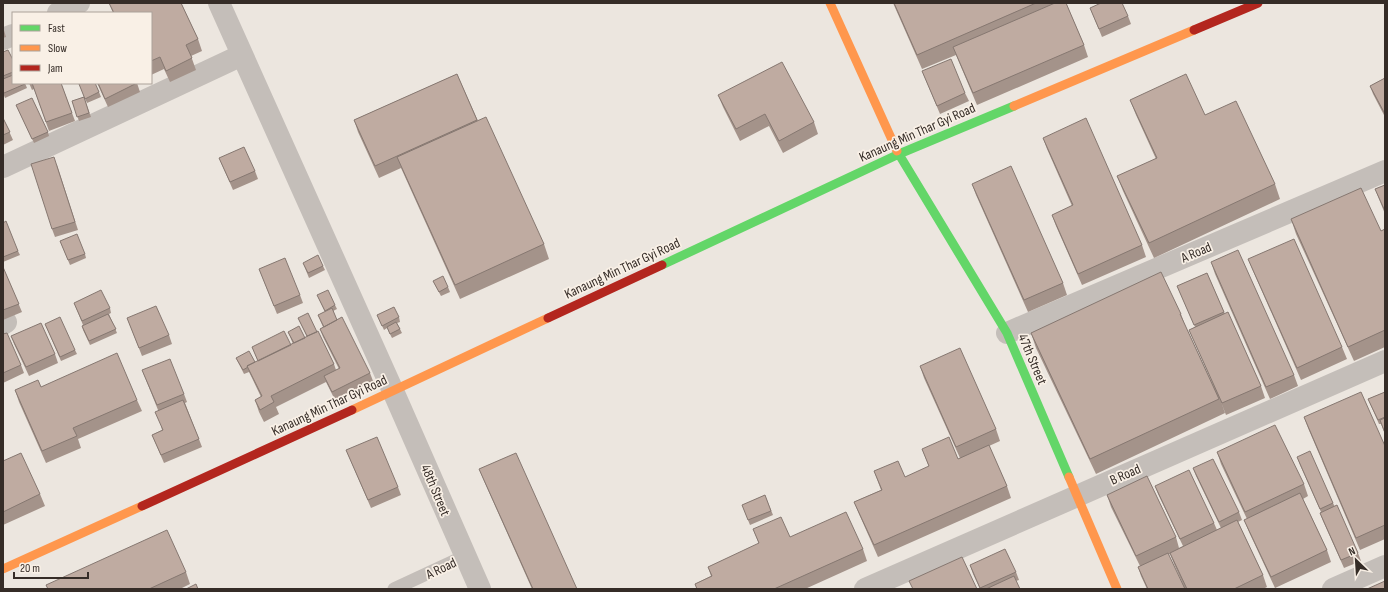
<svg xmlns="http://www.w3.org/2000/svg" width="1388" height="592" viewBox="0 0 1388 592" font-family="'Sofia Sans Condensed',sans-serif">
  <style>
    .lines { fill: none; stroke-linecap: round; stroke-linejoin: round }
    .lane { stroke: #c4beb9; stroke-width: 13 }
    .street { stroke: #c4beb9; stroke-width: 22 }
    .fast { stroke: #63d668; stroke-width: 9 }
    .slow { stroke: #ff974d; stroke-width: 9 }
    .jam { stroke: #b3261e; stroke-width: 9 }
    .wall { fill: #a4938a }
    .building { fill: #bfaba1; stroke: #867871 }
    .labels { text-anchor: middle; stroke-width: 3.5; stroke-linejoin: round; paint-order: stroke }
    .street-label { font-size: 14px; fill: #352c27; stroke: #f9f0e6 }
  </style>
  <rect width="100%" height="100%" fill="#ece6df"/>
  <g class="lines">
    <path class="lane" d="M394 589 465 556"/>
    <path class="street" d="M219 3 393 391 480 589
      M58 13 79 3
      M3 39 13 35
      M3 167 242 55
      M3 324 6 322
      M1007 333 1385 171
      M865 589 1385 361
      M1333 589 1385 566"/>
    <path class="fast" d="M897 151 1007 333 1069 477
      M662 265 899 154 1014 106"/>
    <path class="slow" d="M830 3 897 151
      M1014 106 1194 30
      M352 410 548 318
      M1069 477 1117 589
      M3 569 142 506"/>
    <path class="jam" d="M1194 30 1258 3
      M548 318 662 265
      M142 506 352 410"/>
  </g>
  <path class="wall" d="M109 3H181L198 39 202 51 191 56 196 70 170 82 164 69 151 75V13H113Z
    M893 3H1066L1084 45 1088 57 977 105 956 55 922 69Z
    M1090 8 1128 16 1131 24 1102 37Z
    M3 27 6 37 3 38Z
    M3 52 13 60V83H25L27 88 5 98 3 93Z
    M922 71 965 93 969 101 940 114Z
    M457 74 478 121 544 244 549 259 460 299 401 168 379 178 358 132 354 120Z
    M1385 78V117L1373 94 1370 86Z
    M29 83H61L75 121 49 131 34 89 32 90Z
    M97 83H137L140 92 108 107Z
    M79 84 99 92 101 97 87 103Z
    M718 95 814 122 818 134 783 153 769 126 740 141 723 107Z
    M84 97 91 117 79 121 72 101Z
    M1130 100 1275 184 1280 199 1154 258 1123 191 1117 176 1156 159 1136 115Z
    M16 105 48 132 49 136 34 143Z
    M3 118 13 140 3 145Z
    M1043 138 1142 245 1146 257 1082 285 1056 226 1052 215 1072 206 1047 149Z
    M219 158 255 171 258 179 233 190Z
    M57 165 78 230 55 237 52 229Z
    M972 184 1063 283 1067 295 1028 312 976 195Z
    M1385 185V214L1375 189Z
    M1291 219 1381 231 1385 229V347L1354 361 1296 234Z
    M3 223 18 251 20 255 3 262Z
    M60 241 85 254 86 258 70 265Z
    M1248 259 1342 347 1347 359 1301 380 1253 271Z
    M1211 262 1294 375 1298 386 1270 399 1215 274Z
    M303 263 323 266 325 270 309 278Z
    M3 267 22 312 3 320Z
    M259 269 300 295 303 303 277 314Z
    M1207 273 1225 314 1261 386 1265 398 1226 415 1221 402 1225 413 1096 474 1036 348 1031 333 1181 314 1186 328 1215 389 1194 341 1189 330 1195 327 1177 286Z
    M433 281 448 287 450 292 441 296Z
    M317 295 335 305 337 309 333 311 337 320 370 373 373 381 335 400 326 382 276 407 279 414 264 422 259 412 255 400 261 397 252 378 249 372 244 374 236 358 255 362 258 361 252 347 291 345 293 344 288 332 305 338 307 337 298 318 317 332 334 364 336 370 339 369 323 337 320 329 323 327 318 315 325 312Z
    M74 303 110 308 111 313 109 314 117 333 90 345 83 330 82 326 83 325Z
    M377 315 399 317 400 322 397 323 402 333 392 338 387 328 384 330Z
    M127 318 169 335 172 344 142 356Z
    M45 324 75 350 77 354 61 361Z
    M3 334 21 365 24 373 3 383Z
    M11 336 55 354 58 363 29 376 14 344Z
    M920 366 996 429 1000 441 989 446 1007 486 1011 498 878 557 859 514 854 502 881 490 874 471 905 477 929 467 922 449 958 459 960 458 924 378Z
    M142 370 184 394 187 402 185 403 202 447 164 463 152 435 162 430 158 410Z
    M41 387 137 400 142 411 78 439 81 448 46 463 19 402 15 390Z
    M1385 392V434L1381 424H1379L1368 399Z
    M1304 417 1385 446V539L1360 550 1308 428Z
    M346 450 398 487 401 495 371 508Z
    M1217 452 1304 484 1308 496 1303 499 1327 550 1331 562 1275 588 1249 532 1244 520 1247 519 1221 464Z
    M1297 457 1333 503 1358 553 1361 561 1344 568 1323 521 1320 513 1321 512 1300 465Z
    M3 461 40 494 45 506 3 525Z
    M1193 468 1239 512 1242 520 1238 522 1263 575 1267 587 1263 589H1185L1174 564 1170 554 1168 555 1185 589H1147L1141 576 1138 567 1140 566 1111 507 1107 495 1176 537 1179 548 1183 546 1158 494 1155 486 1214 523 1217 530 1221 528 1196 476Z
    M479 469 577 589H532L484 481Z
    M765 495 773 515 750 525 742 505Z
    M753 529 790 537 863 549 867 561 805 589H697L695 584 711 576 708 567 759 544Z
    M970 565 1016 572 1019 580 1016 581 1020 589H980L973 574Z
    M186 572 190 584 180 589H48L46 585Z"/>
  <path class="building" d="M109 3H181L198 39 186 45 192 58 166 71 160 57 151 61V13H114Z
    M894 3H1036L917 55Z
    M1055 3H1066L1084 45 973 93 953 47Z
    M1101 3H1122L1128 16 1099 29 1090 8Z
    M8 50 13 60V72L3 76V52Z
    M951 59 965 93 937 106 922 71Z
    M782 62 814 122 779 141 765 114 736 129 718 95Z
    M457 74 477 120 375 166 354 120Z
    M1186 74 1205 115 1236 101 1275 184 1149 243 1117 176 1157 158 1130 100Z
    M13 75V83H25V84L4 93 3 92V79Z
    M1385 78V114L1370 86Z
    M32 83H61L72 113 46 122Z
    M81 83H95L99 92 85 99 79 84Z
    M98 83H137L105 99Z
    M84 97 89 113 77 117 72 101Z
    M32 98 48 132 32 139 16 105Z
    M486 117 544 244 455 285 397 157Z
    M3 118 10 132 3 135Z
    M1086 118 1142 245 1078 274 1052 215 1073 205 1043 138Z
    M244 147 255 171 230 182 219 158Z
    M54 157 75 222 52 229 31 164Z
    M1011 166 1063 283 1024 300 972 184Z
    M1385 185V211L1375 189Z
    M1361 188 1381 231 1385 229V330L1348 347 1291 219Z
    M6 221 18 251 3 257V223Z
    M77 234 85 254 68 260 60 241Z
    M1294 239 1342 347 1297 368 1248 259Z
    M1238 250 1294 375 1266 387 1211 262Z
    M318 255 323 266 308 273 303 263Z
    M285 258 300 295 274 306 259 269Z
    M3 267 19 304 3 310Z
    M1161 272 1181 314H1180L1219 399 1090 459 1031 333Z
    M1207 273 1224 312 1194 325 1177 286Z
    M443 276 448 287 439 292 433 281Z
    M101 290 110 308 82 321 74 303Z
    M328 290 335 305 325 311 317 295Z
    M156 306 169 335 139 348 127 318Z
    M394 307 399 317 382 326 377 315Z
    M332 308 337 320 324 327 318 315Z
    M1228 312 1261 386 1222 403 1189 330Z
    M308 313 317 332 307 336 298 318Z
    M108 314 116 329 89 341 82 326Z
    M60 317 75 350 60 357 45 324Z
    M342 317 370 373 332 392 324 376 340 368 320 329Z
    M396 322 400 329 390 334 387 327Z
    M41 323 55 354 26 367 11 336Z
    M299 326 305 338 294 343 288 332Z
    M284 331 291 345 258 361 252 347Z
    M318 331 334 364 271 396 274 402 260 410 255 400 262 396 247 366Z
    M7 333 21 365 3 373V334Z
    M960 348 996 429 956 447 920 366Z
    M249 351 255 362 247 366 248 367 243 370 236 358Z
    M117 353 137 400 73 428 77 436 42 451 15 390 38 380 41 387Z
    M170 359 184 394 157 405 142 370Z
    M1361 392 1385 446V525L1356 538 1304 417Z
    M1385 392V417L1378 420 1368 399Z
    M183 400 199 439 161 455 152 435 163 430 155 412Z
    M1385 418V433L1380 420Z
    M1275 425 1304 484 1245 512 1217 452Z
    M377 437 398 487 368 500 346 450Z
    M949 437 958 459 989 445 1007 486 874 545 854 502 882 490 874 471 898 461 905 477 929 466 922 449Z
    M1310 451 1333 503 1320 509 1297 457Z
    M21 453 40 494 3 512V461Z
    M516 453 577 589H533L479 469Z
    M1213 459 1239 512 1219 522 1193 468Z
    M1189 470 1214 523 1180 539 1155 486Z
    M1147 476 1176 537 1136 556 1107 495Z
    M1300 493 1327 550 1271 577 1244 520Z
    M765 495 771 511 748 520 742 505Z
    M1337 505 1358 553 1341 560 1320 513Z
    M846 512 863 549 774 589H697L695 584 712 576 708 567 759 543 753 529 781 517 790 537Z
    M1237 520 1263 575 1234 589H1187L1170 553Z
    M167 530 186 572 149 589H48L46 585Z
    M1005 549 1016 572 980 588 970 565Z
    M1168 553 1185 589H1148L1138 567Z
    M962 557 977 589H913L909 581Z
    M1014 576 1020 589H986Z
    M1385 581V589H1367Z
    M196 584 198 589H186Z"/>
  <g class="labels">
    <g class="street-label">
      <text transform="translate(917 132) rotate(-24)" y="5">Kanaung Min Thar Gyi Road</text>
      <text transform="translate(1196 252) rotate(-23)" y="5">A Road</text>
      <text transform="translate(622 268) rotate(-25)" y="5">Kanaung Min Thar Gyi Road</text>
      <text transform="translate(1033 359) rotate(67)" y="5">47th Street</text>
      <text transform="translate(329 405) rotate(-25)" y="5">Kanaung Min Thar Gyi Road</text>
      <text transform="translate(1125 474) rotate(-24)" y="5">B Road</text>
      <text transform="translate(436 490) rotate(67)" y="5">48th Street</text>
      <text transform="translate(441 568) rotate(-25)" y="5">A Road</text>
    </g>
  </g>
  <rect width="1388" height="592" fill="none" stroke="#352c27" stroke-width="8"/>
  <rect x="12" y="12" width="140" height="72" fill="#f9f0e6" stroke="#aba29a"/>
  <rect x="20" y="25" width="20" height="6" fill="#63d668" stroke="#aba29a"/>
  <text x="48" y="32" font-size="12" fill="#352c27">Fast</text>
  <rect x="20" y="45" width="20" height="6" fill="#ff974d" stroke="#aba29a"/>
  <text x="48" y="52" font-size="12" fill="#352c27">Slow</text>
  <rect x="20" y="65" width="20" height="6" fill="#b3261e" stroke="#aba29a"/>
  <text x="48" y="72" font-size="12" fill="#352c27">Jam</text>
  <g transform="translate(1356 560) rotate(335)" stroke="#f9f0e6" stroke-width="3" paint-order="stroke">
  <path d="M0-3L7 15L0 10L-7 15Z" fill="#352c27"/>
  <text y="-6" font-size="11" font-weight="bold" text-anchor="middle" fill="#352c27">N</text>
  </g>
  <path d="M14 572v6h74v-6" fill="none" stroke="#352c27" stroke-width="2"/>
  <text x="20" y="572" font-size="12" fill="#352c27" stroke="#f9f0e6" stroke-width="3" paint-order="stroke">20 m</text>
</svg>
